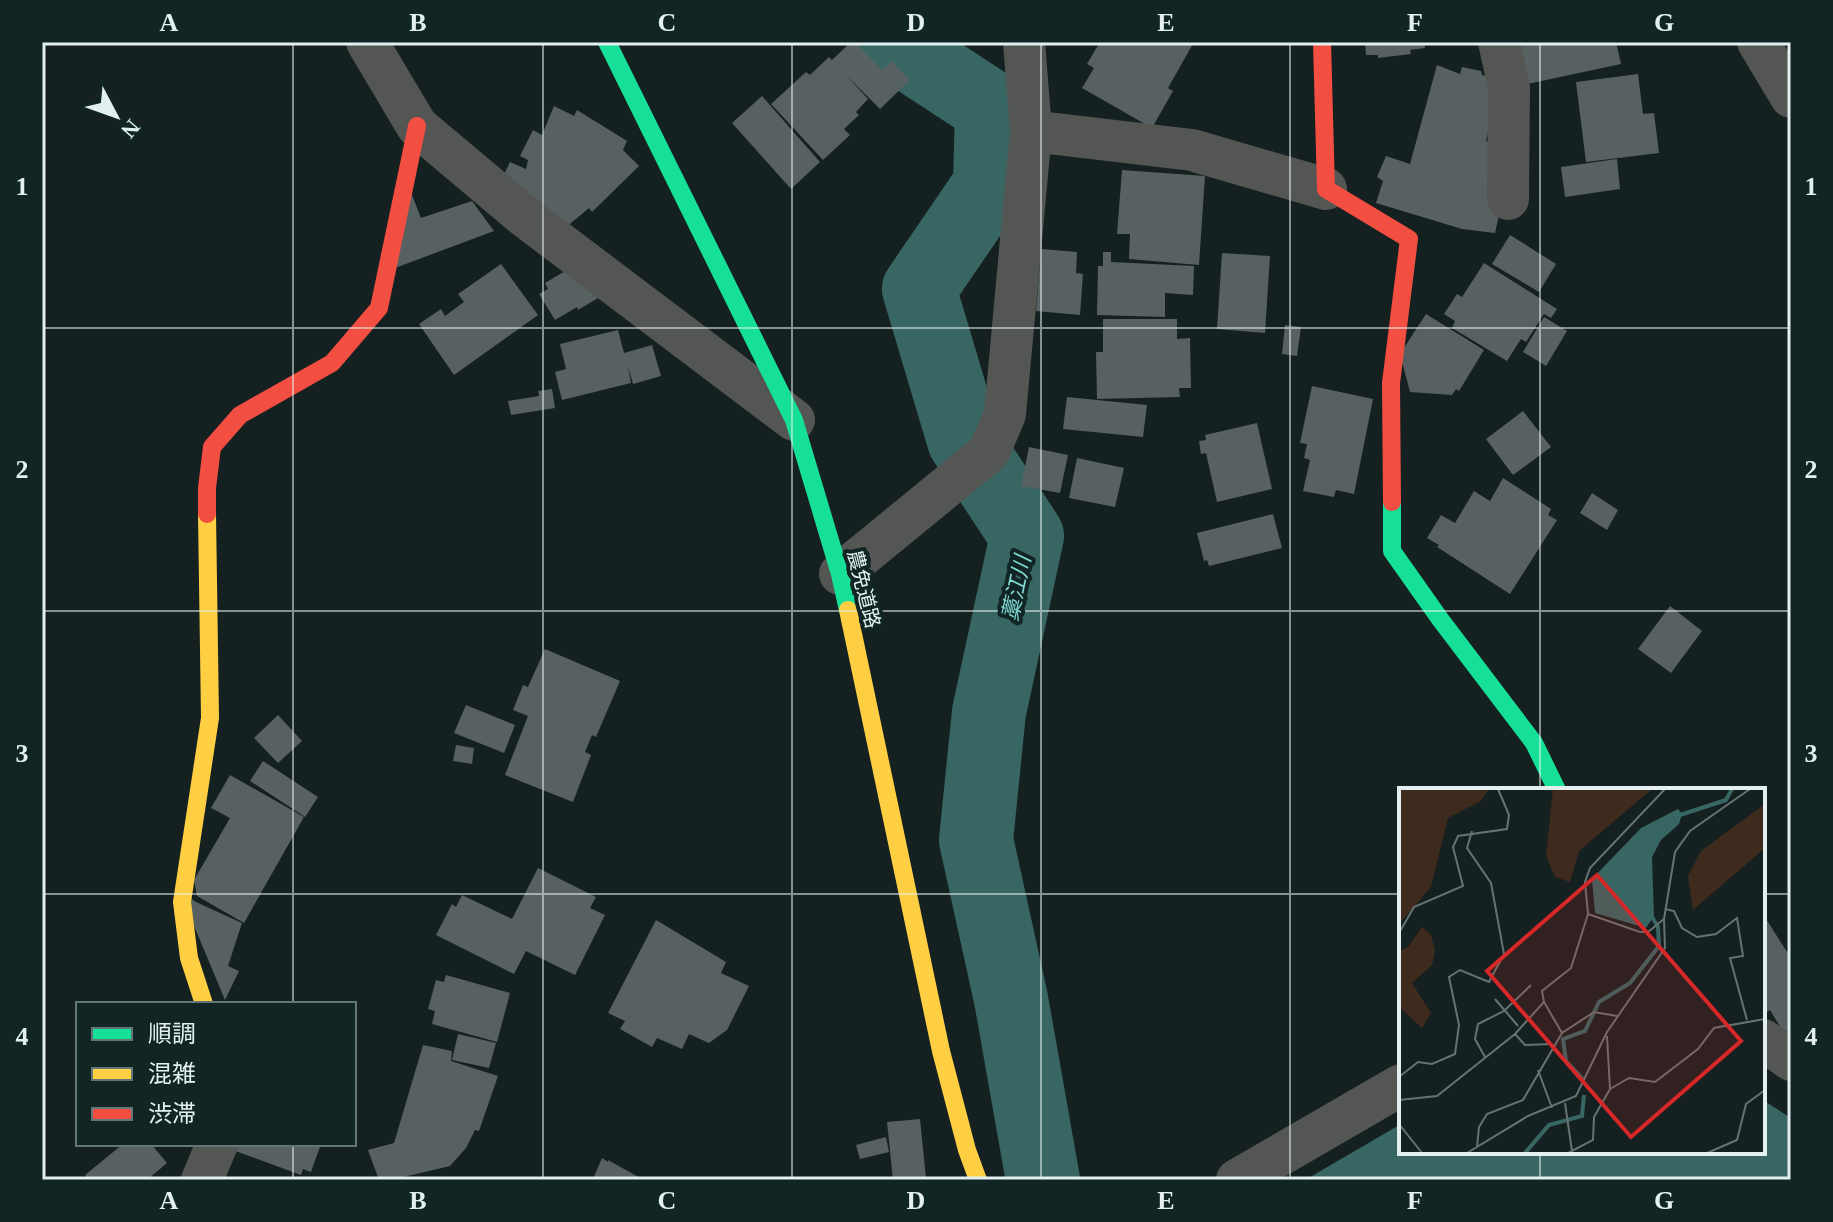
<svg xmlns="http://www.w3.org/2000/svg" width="1833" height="1222" viewBox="0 0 1833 1222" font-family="'Times New Roman','Noto Sans JP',serif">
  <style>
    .water { fill: #386663 }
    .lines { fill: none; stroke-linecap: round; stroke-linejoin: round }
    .river { stroke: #386663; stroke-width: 74 }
    .building { fill: #586161 }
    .street { stroke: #545654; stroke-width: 42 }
    .fast { stroke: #16e098; stroke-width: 18 }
    .slow { stroke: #ffcf43; stroke-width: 18 }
    .jam { stroke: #f24e42; stroke-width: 18 }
    .grid { fill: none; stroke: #e3f0ef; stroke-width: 2; stroke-opacity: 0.55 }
    .labels { text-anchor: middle; stroke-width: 8; stroke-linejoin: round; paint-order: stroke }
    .street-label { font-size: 20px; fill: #e3f0ef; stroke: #102524 }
    .water-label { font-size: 22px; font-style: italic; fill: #81d7d2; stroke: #102524 }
    .inset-river { fill: none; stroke: #386663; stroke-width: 4 }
    .inset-road { fill: none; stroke: #677373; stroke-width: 2 }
    .view { fill: #d62828; fill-opacity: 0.15; stroke: #d62828; stroke-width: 4 }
    .inset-edge { fill: none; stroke: #e3f0ef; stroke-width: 4 }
    .neatline { fill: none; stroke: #e3f0ef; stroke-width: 3 }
    .grid-label { font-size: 26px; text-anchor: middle; font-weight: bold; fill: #e3f0ef }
  </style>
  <rect width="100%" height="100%" fill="#152020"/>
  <path class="water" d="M1763 1100 1791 1118V1180H1305L1401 1124V1152H1763Z"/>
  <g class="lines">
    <path class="river" d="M891 42 992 108 990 185 919 289 964 440 1027 536 989 712 976 840 1011 999 1043 1180"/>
  </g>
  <path class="building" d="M851 42H855L882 70 892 61 910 80 880 109 846 75 868 99 856 112 859 115 844 129 850 135 823 160 771 104 806 72 810 75 829 57 832 60Z
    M1100 42H1194L1168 88 1173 91 1152 128 1082 88 1094 68 1087 64Z
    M1365 42H1424L1425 48 1410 50 1411 54 1378 58V55H1366Z
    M1514 42H1616L1621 64 1523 85Z
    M1437 65 1460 74 1462 67 1481 71 1482 75 1501 81 1486 141 1503 146 1501 206 1495 233 1462 229 1376 203 1383 181 1377 177 1386 156 1410 164Z
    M1638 74 1643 114 1654 113 1659 153 1586 162 1576 82Z
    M762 96 820 162 791 189 732 123Z
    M554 106 574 116 577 110 627 141 623 150 639 166 592 212 589 208 565 228 496 191 510 162 526 169 528 160 520 156 533 130 542 135Z
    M1617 159 1620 189 1565 197 1561 167Z
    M1122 170 1205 176 1199 265 1129 259 1130 234H1117Z
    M410 190 421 218 472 201 494 231 395 268Z
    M1510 235 1556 264 1539 292 1492 264Z
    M1041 249 1077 252 1076 273 1083 274 1080 315 1036 311Z
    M1103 252H1111V262L1194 266 1193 295 1165 293V317L1097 315 1098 266H1103Z
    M1222 253 1270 256 1265 333 1217 329Z
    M582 261 603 295 578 310 577 307 555 320 539 294 548 289 545 283Z
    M1484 263 1557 309 1551 318 1544 314 1526 342 1521 339 1507 361 1452 328 1455 321 1444 314 1457 294 1462 297Z
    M501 264 538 315 454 375 419 324 441 309 445 316 464 302 458 294Z
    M1426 314 1484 350 1459 391 1456 389 1452 395 1410 392 1400 354Z
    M1544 317 1567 331 1546 366 1523 352Z
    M1103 319H1177V339L1190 338 1191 388H1179L1180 397 1097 399 1096 352H1103Z
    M1285 325 1301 327 1297 356 1282 354Z
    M618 330 624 353 652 345 661 376 633 384 628 366 631 383 562 400 555 372 566 369 560 344Z
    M1312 386 1373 399 1354 494 1336 490 1334 497 1303 491 1310 460 1304 458 1307 444 1300 443Z
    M552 389 555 408 511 415 508 401 539 396 538 391Z
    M1067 397 1147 405 1143 437 1063 429Z
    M1523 411 1551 447 1513 475 1486 439Z
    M1257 423 1272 489 1217 502 1206 453 1201 454 1199 441 1206 440 1205 435Z
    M1029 447 1068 455 1060 493 1021 486Z
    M1077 458 1124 468 1115 507 1069 498Z
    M1503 478 1551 509 1548 515 1557 520 1510 594 1437 547 1439 545 1427 538 1441 515 1455 523 1474 491 1490 501Z
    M1592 493 1618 510 1607 530 1580 513Z
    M1273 514 1282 548 1209 566 1207 560 1204 561 1197 533Z
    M1670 606 1702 631 1671 673 1638 649Z
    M545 649 620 681 596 737 592 735 585 752 591 755 573 802 505 775 528 716 513 710 523 685 528 687Z
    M466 705 515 725 504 753 454 733Z
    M278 715 302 741 278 763 254 738Z
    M456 745 474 748 472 764 453 761Z
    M263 761 318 797 305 817 250 781Z
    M230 775 304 817 244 923 197 896 194 880 230 818 211 808Z
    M538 868 596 897 590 908 605 915 575 975 526 951 514 974 436 935 452 904 456 907 462 895 512 919Z
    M179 890 196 902 242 923 228 966 239 971 225 1000Z
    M1763 914 1787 952 1791 949V1029L1784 1033 1770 1010 1763 1014Z
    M656 920 726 962 721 973 749 986 727 1030 709 1043 689 1034 682 1049 657 1038 652 1047 620 1029 625 1021 608 1013Z
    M446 975 510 993 497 1042 432 1024 435 1011 428 1009 436 980 444 982Z
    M458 1034 496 1043 489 1068 452 1060Z
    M423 1045 452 1051 451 1061 498 1076 479 1131 475 1130 466 1148 450 1166 391 1180H379L368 1150 394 1143Z
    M920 1119 926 1178 893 1180 887 1122Z
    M886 1137 889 1152 860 1159 856 1145Z
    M123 1144H151L167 1163 147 1180H89L85 1175Z
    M229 1144H321L311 1172 303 1169 301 1175 227 1148Z
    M602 1158 608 1162V1160L644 1180 593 1179Z"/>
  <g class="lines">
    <path class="street" d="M367 42 417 126 524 216 794 420
      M1499 42 1509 87 1508 199
      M1758 42 1791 97
      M1031 131 1192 150 1326 189
      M840 574 989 452 1005 414 1031 131 1024 42
      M1763 1040 1791 1060
      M202 1180 217 1144
      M1237 1180 1401 1085"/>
    <path class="fast" d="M607 42 794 420 840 574 848 610
      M1392 502V551L1440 619 1534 743 1557 790"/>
    <path class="slow" d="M848 610 941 1051 967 1150 978 1180
      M204 1004 189 958 182 902 210 718 207 514"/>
    <path class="jam" d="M1322 42 1326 189 1409 239 1391 383 1392 502
      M207 514V488L212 447 240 415 332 363 379 308 417 126"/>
  </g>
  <path class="grid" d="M293 42V1004M543 42V1180M792 42V1180M1041 42V1180M1290 42V1180M1540 42V790M42 328H1791M42 611H1791M42 894H1401M1763 894H1791M293 1144V1180M1540 1152V1180"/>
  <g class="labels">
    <g class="street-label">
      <text transform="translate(864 589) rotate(76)" y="7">農免道路</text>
    </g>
    <g class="water-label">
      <text transform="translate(1016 588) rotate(-78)" y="8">藁江川</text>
    </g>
  </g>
  <g transform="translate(1399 788)">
    <rect width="366" height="366" fill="#152020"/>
    <path d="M0 1H90L82 13 49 30 32 99 0 136ZM154 1H253L180 63 171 94 156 89 147 68ZM366 16V60L294 122 289 88 302 63ZM23 139 32 147 36 163 33 177 13 195 32 225 23 240 0 219V163L9 159Z" fill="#3f2b1d"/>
    <path d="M279 21 283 26 280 36 262 52 253 69 255 128 247 140 196 125 193 91 242 40Z" fill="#386663"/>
    <path class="inset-river" d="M281 27 327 12 333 1M184 291 167 273 164 251 186 243 200 214 231 195 260 158 259 139 249 122M126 365 150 337 183 328 185 307"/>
    <path class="inset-road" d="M266 121 275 123 283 140 298 149 317 146 338 130 344 168 331 170 348 232M189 126 241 144H249L265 131M0 145 15 119 64 98 54 59 59 48 108 41 110 27 99 1M96 211 119 238M145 214 163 245M116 246 126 257 152 256M86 269 76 251 79 236 105 223 132 197M139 282 153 320M0 289 19 274 33 276 56 266 60 237 50 189 61 182 90 194 105 166 92 95 68 60 73 43M211 301 230 290 256 294 299 261 315 240 366 231M0 312 38 308 116 246 145 214 143 203 172 180 189 126 186 94 191 80 266 1M166 315 173 363M0 336 23 365M78 359 80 339 88 326 124 312 163 245 195 224 218 228M68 365 129 328 177 308 208 244 266 160 265 131 276 64 291 43 351 1M169 365 194 352 195 329 211 301 208 248M308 365 338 352 347 316 366 302"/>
    <path class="view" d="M198 87 342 253 232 349 88 183Z"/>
    <rect width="366" height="366" class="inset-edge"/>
  </g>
  <rect width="1833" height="1222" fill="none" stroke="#102524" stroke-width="88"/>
  <rect x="76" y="1002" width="280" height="144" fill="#102524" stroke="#647675" stroke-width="2"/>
  <rect x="92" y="1028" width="40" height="12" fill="#16e098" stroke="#647675" stroke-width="2"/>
  <text x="148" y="1042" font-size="24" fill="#e3f0ef">順調</text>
  <rect x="92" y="1068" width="40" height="12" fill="#ffcf43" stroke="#647675" stroke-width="2"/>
  <text x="148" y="1082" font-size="24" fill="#e3f0ef">混雑</text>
  <rect x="92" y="1108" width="40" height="12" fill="#f24e42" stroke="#647675" stroke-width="2"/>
  <text x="148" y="1122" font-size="24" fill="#e3f0ef">渋滞</text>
  <g transform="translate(116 116) rotate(131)" stroke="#102524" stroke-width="6" paint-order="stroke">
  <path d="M0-6L14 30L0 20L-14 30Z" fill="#e3f0ef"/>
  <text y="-12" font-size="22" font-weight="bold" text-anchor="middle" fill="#e3f0ef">N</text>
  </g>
  <rect x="44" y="44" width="1745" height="1134" class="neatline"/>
  <g class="grid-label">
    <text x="169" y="31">A</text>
    <text x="418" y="31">B</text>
    <text x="667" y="31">C</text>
    <text x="916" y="31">D</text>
    <text x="1166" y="31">E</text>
    <text x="1415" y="31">F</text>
    <text x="1664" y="31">G</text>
    <text x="22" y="195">1</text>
    <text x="1811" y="195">1</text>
    <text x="22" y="478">2</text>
    <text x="1811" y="478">2</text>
    <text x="22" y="762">3</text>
    <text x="1811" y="762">3</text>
    <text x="22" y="1045">4</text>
    <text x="1811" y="1045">4</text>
    <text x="169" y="1209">A</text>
    <text x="418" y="1209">B</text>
    <text x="667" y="1209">C</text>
    <text x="916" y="1209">D</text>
    <text x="1166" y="1209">E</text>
    <text x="1415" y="1209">F</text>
    <text x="1664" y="1209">G</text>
  </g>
</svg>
